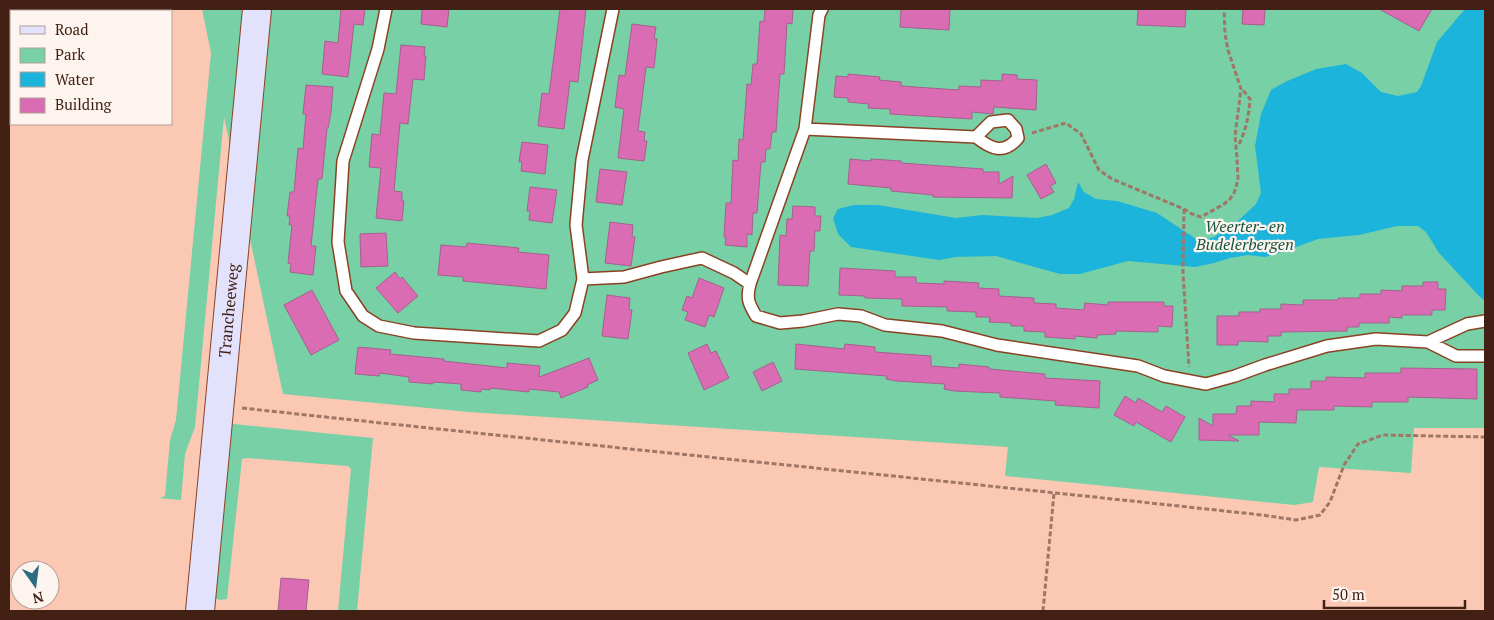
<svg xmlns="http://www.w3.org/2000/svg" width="1494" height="620" viewBox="0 0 1494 620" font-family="'PT Serif',serif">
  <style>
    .green { fill: #77d0a6 }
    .water { fill: #1db4dc }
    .building { fill: #d96cb3; stroke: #a7608d }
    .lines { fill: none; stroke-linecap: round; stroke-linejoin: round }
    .lane-casing { stroke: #8b4223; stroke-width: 14 }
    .secondary-casing { stroke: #8b4223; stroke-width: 30 }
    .path { stroke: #a07666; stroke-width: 3; stroke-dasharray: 5 2.5; stroke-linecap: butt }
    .lane { stroke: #fff; stroke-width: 11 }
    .secondary { stroke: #e2e2fc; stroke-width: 28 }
    .labels { text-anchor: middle; stroke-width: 4.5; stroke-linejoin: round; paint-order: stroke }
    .park-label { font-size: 16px; font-style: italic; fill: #19563d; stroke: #fdf4f0 }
    .street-label { font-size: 16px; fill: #422114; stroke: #fdf4f0 }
  </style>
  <rect width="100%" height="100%" fill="#fbc8b4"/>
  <path class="green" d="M202 9H1485V428H1414L1411 473 1319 467 1313 502 1294 505 1005 476 1008 447 469 412 283 394 224 117 195 427 185 454 181 500 159 498 165 496 170 440 176 420 211 53Z
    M234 424 373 438 357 611H338L351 469 348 466 247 458 242 459 227 599 220 600 209 596 226 425Z"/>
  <path class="water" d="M1465 9H1485V301L1480 297 1439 253 1426 232 1418 226H1397L1359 235 1318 239 1283 252 1265 257 1248 255 1230 258 1214 263 1195 267 1128 261 1080 274H1060L996 256 956 257 939 260 851 247 838 234 833 218 838 209 854 205H878L956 218 982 215 1037 218 1052 215 1069 208 1074 199 1078 182 1084 192 1096 199 1117 201 1157 213 1199 241 1214 237 1238 221 1256 204 1261 193 1255 146 1261 114 1271 90 1285 82 1316 69 1346 64 1362 73 1381 92 1398 96 1417 92 1421 86 1437 42Z"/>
  <path class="building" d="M341 9H365L363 25 354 24 348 77 322 74 325 41 338 43Z
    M422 9H449L447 27 421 24Z
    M560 9H586L578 82 570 81 564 129 538 126 542 93 549 94Z
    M765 9H793L792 24 787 23 784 74H780L776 132H772L770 149H766L765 162H761L757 213H753L752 235 747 234V247L725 245 726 237H724L726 203H731L733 160 738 161 739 139 743 140 747 84 751 85 753 64H757L760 21 764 22Z
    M901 9H950L949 30 900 27Z
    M1138 9H1186L1185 27 1137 25Z
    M1243 9H1265L1264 25 1242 24Z
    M1379 9H1432L1419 31Z
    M632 24 656 27 654 38 657 39 654 68 646 67 638 131 645 132 644 141H647L644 161 618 158 624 109 615 107 619 75 625 76Z
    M401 45 425 47 424 56H426L424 80 413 79 408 124 400 123 394 191 402 192V201H404L402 221 376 218 381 168 369 167 372 134 380 135 384 93 396 94Z
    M848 74 880 77 879 80 901 82V86L959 90V86L981 87V80L1002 81V74L1017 75V79L1037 80 1036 110 994 107 993 114 972 112V119L890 114V109L868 108 869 104 848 102V98L834 97 836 76 848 77Z
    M306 85 333 87 331 112 328 128H327L322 179H318L311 246H316L313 275 290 272 291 264 288 263 292 225H289L290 216H287L290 192H294L298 148 303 149 306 114H303Z
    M522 142 548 145 545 174 521 171 522 162H519Z
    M850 159 871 161V159L901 161V163L983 169V172H999V184L1013 176 1012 198 933 197V195L891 191V188L848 184Z
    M1046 164 1056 183 1050 186 1054 192 1041 199 1027 175Z
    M600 169 627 172 622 205 596 202Z
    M530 187 557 190 552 223 529 220 530 211H527Z
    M793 206 815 207V216H821L820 231H815L814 251H810L808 286 778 285 780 235 786 236 787 219H792Z
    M610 222 633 225 632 237H635L631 266 605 263Z
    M386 233 388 266 361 267 360 234Z
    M467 243 519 248 518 252 549 255 546 289 463 281V277L438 275 441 245 466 247Z
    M840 268 895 271V277H916V283L944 284V281L979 283 978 288 999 289V296L1034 298V303L1056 304V308L1084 310 1085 303 1108 305V302H1164V306H1173L1172 327 1158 326V332L1116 331V334L1097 335V338L1075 336V339L1045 337V332L1024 331V326H1011V323L989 322 990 317H976V312L947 311V307L902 306V299L865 298V296L839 295Z
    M395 272 400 279 402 277 418 296 398 313 376 288Z
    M699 278 724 288 714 317 709 315 705 327 685 320 688 312 682 310 687 296 692 298Z
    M1423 282H1438V289H1446L1445 310H1432V315H1402V318L1389 317V323H1359V327H1347V331L1281 332V336H1268V342L1238 341V345H1217V316H1239V312H1260V309H1281V304L1303 305V300H1338V298H1360V294H1381V290L1402 291V286H1423Z
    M312 290 339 340 311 355 284 305Z
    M607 295 630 298 629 310H632L628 339 602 336Z
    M707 344 711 353 716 351 729 378 704 390 688 353Z
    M796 344 844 349 845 344 875 347V352L931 356V366L959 368V364L989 367V369L1045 374V378L1100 381 1099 408 1055 405 1056 401 1000 397V393L954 391 944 389 945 384 896 381 886 379 887 376 795 369Z
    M358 347 391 350 390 354 444 359V361L507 368V363L540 366 539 377 589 358 598 380 587 385 588 387 561 398 559 392 529 389V392L490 388V390L481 389V392L461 390V384L433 382V384L409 382V377L380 373 379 376 355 374Z
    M773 362 782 381 762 391 753 372Z
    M1401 368 1477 369V399L1408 397V402H1372V407L1334 406V410H1297L1296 423 1259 422V435H1228L1239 441 1199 440V418L1213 426V414H1236L1237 406H1251V401L1274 402V394H1289V389H1311V381H1326V377L1365 378V373H1401Z
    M1125 396 1136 403 1138 398 1162 412 1166 406 1185 417 1171 442 1136 422 1134 426 1114 415Z
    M281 578 309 580 306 611H278Z"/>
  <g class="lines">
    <g class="lane-casing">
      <path id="lane" d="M386 9 378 49 343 161 338 242 346 291 363 316 379 326 414 333 539 341 562 330 575 313 583 279 576 225 582 160 613 9
        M143 11 150 9
        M9 45 11 44
        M805 129 819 15 822 9
        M583 279 624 277 661 267 702 258 734 273 750 284C746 299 749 304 756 316L780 323 803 321 838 314 861 316 885 325 942 331 997 345 1138 366 1164 376 1206 384 1235 376 1265 365 1327 346 1376 339 1428 342 1456 356H1485
        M750 284 805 129 976 137C991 149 1004 155 1018 138L1016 129 1008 120 991 122 976 137
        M1428 342 1467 324 1485 321"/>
    </g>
    <g class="secondary-casing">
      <g id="secondary">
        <path id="s1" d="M200 611 257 9"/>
      </g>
    </g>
    <path class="path" d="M1032 133 1066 123 1081 134 1099 170 1112 179 1184 209 1192 214 1201 217 1224 204 1230 199 1234 193 1238 180 1237 158 1235 136 1241 89 1228 50 1225 34 1224 9
      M1239 144C1246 131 1249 114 1250 99L1242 89
      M1184 209 1183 273 1189 367
      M242 408C582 445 922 478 1262 515L1296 520 1320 515 1330 502 1344 465 1358 444 1383 435 1485 437
      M1043 611 1054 493"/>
    <use href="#lane" class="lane"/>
    <use href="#secondary" class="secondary"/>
  </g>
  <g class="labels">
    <g class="park-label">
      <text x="1245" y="232">Weerter- en<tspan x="1245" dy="18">Budelerbergen</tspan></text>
    </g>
    <g class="street-label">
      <text dy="6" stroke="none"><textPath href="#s1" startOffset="302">Trancheeweg</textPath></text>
    </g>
  </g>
  <rect width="1494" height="620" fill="none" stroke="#422114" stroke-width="20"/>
  <rect x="10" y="10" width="162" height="115" fill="#fdf4f0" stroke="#b2a098"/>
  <rect x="20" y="26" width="25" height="8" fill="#e2e2fc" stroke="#b2a098"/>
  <text x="55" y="35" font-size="15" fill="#422114">Road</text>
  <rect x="20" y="48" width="25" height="15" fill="#77d0a6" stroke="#b2a098"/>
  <text x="55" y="60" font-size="15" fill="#422114">Park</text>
  <rect x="20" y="72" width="25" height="15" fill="#1db4dc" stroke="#b2a098"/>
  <text x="55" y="85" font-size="15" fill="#422114">Water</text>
  <rect x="20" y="98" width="25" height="15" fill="#d96cb3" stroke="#b2a098"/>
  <text x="55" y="110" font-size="15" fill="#422114">Building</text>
  <g transform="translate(35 585) rotate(166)"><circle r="24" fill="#fdf4f0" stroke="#b2a098"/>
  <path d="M0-4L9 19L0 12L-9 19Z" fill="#2c6c81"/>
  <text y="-8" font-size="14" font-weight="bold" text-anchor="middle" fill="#422114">N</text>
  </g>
  <path d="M1324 600v8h141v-8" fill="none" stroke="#422114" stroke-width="2.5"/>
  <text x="1332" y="600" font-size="15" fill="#422114" stroke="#fdf4f0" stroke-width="4" paint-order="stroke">50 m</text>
</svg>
